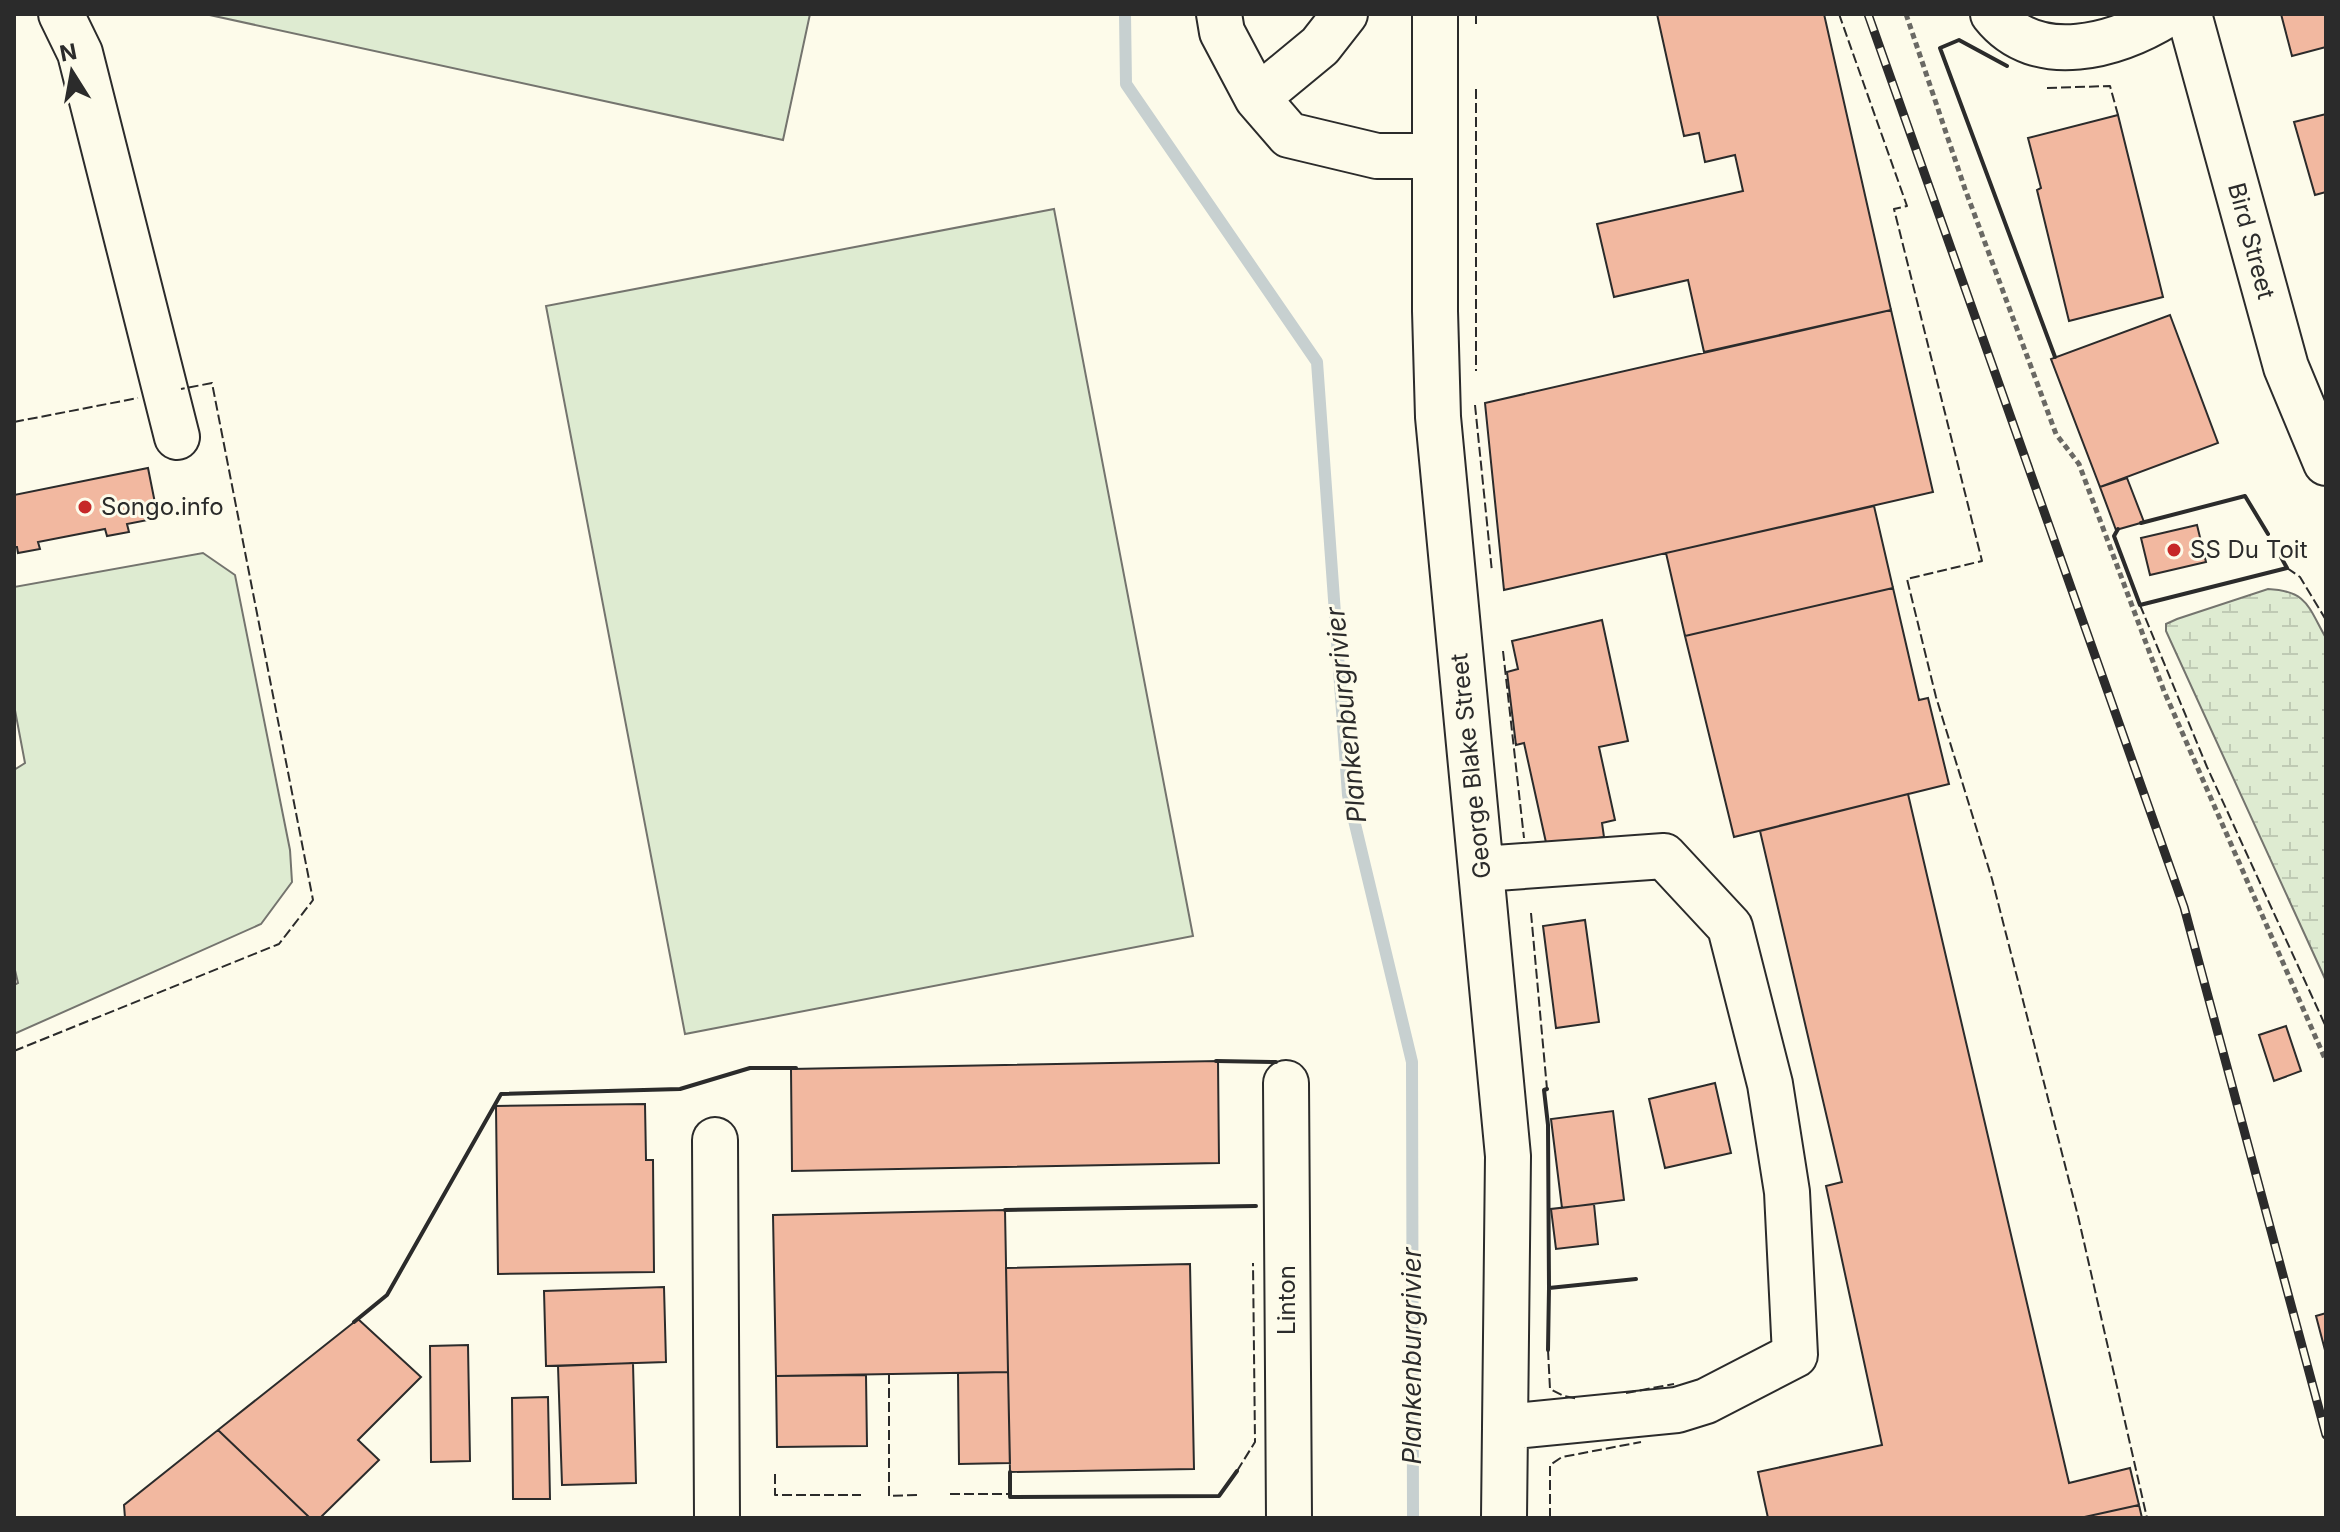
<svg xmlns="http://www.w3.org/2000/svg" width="2340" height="1532" viewBox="0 0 2340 1532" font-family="Inter,sans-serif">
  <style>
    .wetland { fill: url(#wetland-marsh); stroke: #74746e; stroke-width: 2 }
    .garden { fill: #deebd1; stroke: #74746e; stroke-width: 2 }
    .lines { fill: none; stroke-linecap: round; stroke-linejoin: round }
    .stream { stroke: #c7d0d0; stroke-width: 12 }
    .building { fill: #f2b8a0; stroke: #2b2b2b; stroke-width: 2 }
    .minor-casing { stroke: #2b2b2b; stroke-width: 48 }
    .major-casing { stroke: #2b2b2b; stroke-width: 48 }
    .path { stroke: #6a6964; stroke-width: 5; stroke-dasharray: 6 4; stroke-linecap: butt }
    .minor { stroke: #fdfbea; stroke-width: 44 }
    .major { stroke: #fdfbea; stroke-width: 44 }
    .rail-casing { stroke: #2b2b2b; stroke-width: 9 }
    .rail { stroke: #fdfbea; stroke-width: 6; stroke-dasharray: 18; stroke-linecap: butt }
    .fence { stroke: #2b2b2b; stroke-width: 2; stroke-dasharray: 10 4; stroke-linecap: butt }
    .wall { stroke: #2b2b2b; stroke-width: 4 }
    .poi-dot { fill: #c62828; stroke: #fdfbea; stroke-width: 3 }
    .labels { text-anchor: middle; stroke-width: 6; stroke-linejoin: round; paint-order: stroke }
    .street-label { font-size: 24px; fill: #2b2b2b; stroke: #fdfbea }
    .poi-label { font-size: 24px; fill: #2b2b2b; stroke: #fdfbea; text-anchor: start }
    .water-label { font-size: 26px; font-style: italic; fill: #2b2b2b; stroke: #fdfbea }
  </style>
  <defs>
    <pattern id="wetland-marsh" width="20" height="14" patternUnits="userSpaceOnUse" patternTransform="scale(2)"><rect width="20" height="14" fill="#deebd1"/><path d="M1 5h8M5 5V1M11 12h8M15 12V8" fill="none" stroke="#bfcab4"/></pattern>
  </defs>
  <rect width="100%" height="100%" fill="#fdfbea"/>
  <path class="wetland" d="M2268 589C2308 591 2308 607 2326 638V981L2166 631V624L2177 619Z"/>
  <path class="garden" d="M205 14H810L783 140Z
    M1054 209 1193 936 685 1034 546 306Z
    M203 553 235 575 290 850 292 882 261 924 14 1034V985L18 983 14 966V770L25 763 14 705V587Z"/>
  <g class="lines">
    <path class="stream" d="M1125 14 1126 84 1317 362 1348 795 1412 1062 1413 1518"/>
  </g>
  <path class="building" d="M1657 14H1824L1891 310 1704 352 1688 280 1614 297 1597 224 1743 191 1735 155 1705 162 1699 133 1684 136Z
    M2281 14H2326V47L2292 56Z
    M2326 114V192L2315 195 2294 122Z
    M2118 115 2163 297 2069 321 2037 190 2041 188 2028 138Z
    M1891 310 1933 492 1504 590 1485 403Z
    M2170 315 2218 443 2100 487 2051 359Z
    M148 468 158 518 127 524 129 532 107 536 105 529 38 542 40 549 18 553 17 547H14V495Z
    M2127 478 2144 522 2116 530 2100 487Z
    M1874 506 1893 588 1685 636 1666 553Z
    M2197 525 2206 562 2150 575 2141 538Z
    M1893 588 1919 700 1928 698 1949 784 1734 837 1685 636Z
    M1602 620 1628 741 1599 747 1615 820 1602 823 1604 837 1547 847 1524 743 1516 745 1507 672 1518 669 1512 641Z
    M1908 794 2069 1483 2130 1468 2139 1505 2080 1518H1768L1758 1472 1882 1445 1826 1186 1842 1182 1760 831Z
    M1585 920 1599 1022 1556 1028 1543 926Z
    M2286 1026 2301 1071 2274 1081 2259 1035Z
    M1218 1061 1219 1163 792 1171 791 1069Z
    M1715 1083 1731 1153 1665 1168 1649 1099Z
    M645 1104 646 1160H653L654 1272 498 1274 496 1106Z
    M1613 1111 1624 1200 1562 1208 1551 1119Z
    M1594 1204 1598 1244 1556 1249 1551 1209Z
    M1005 1210 1008 1372 776 1376 773 1215Z
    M1190 1264 1194 1469 1010 1472 1006 1268Z
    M664 1287 666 1362 546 1366 544 1291Z
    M2326 1313V1354L2316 1316Z
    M358 1319 421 1377 358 1440 379 1460 320 1518H310L218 1430Z
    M468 1345 470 1461 431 1462 430 1346Z
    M633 1363 636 1483 562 1485 558 1366Z
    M1008 1372 1010 1463 959 1464 958 1373Z
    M866 1375 867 1446 777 1447 776 1376Z
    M548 1397 550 1499H513L512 1398Z
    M218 1430 310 1518H125L124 1505Z
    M2139 1505 2142 1518H2080Z"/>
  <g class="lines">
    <g class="minor-casing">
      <path id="minor" d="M61 14 80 53 177 437
        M1219 14 1222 32 1257 98 1289 135 1377 156H1435
        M1435 14V311L1438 417 1508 1156 1504 1518
        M1993 14C2037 70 2118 45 2168 14
        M1257 98 1320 46 1345 14
        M1482 869 1664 856 1730 927 1770 1084 1787 1192 1795 1355 1706 1401 1677 1410 1505 1427
        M1286 1083 1289 1518
        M715 1140 717 1518"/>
    </g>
    <g class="major-casing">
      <path id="major" d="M2189 14 2286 367 2326 463"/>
    </g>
    <path class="path" d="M1906 14 1965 189 2056 434 2079 464 2164 691 2326 1061"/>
    <use href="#minor" class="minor"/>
    <use href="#major" class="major"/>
    <g class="rail-casing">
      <path id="rail" d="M1868 14 2184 907 2326 1435"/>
    </g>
    <use href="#rail" class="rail"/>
    <path class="fence" d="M1476 14V24
      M1839 14 1907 206 1894 209 1982 561 1907 579 1936 697 1992 879 2078 1216 2147 1518
      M2047 88 2110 86 2118 115
      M1476 89V371
      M1475 405 1492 572
      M14 422 138 398
      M2287 568 2300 577 2326 620
      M2140 605 2207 767 2326 1027
      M1503 651 1524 838
      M1531 913 1547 1089
      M14 1051 279 944 313 900 212 383 181 389
      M1548 1350 1550 1389 1564 1396 1579 1399
      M889 1374V1496L917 1495
      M1626 1393 1674 1384
      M1237 1471 1255 1442 1253 1263
      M775 1474V1495H861
      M950 1494H1010
      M1550 1518V1465L1562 1457 1641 1442"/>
    <path class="wall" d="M2007 66 1959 40 1940 48 2055 357
      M2141 523 2245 496 2268 534
      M2118 529 2114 536 2140 605 2287 568 2281 557
      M1216 1061 1276 1062
      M1547 1089 1544 1090 1548 1125 1549 1288
      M1005 1210 1256 1206
      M354 1322 387 1295 501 1094 680 1089 750 1068H796
      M1548 1350 1549 1288 1636 1279
      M1010 1472V1497L1219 1496 1237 1471"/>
  </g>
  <g class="poi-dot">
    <circle cx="85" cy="507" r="8"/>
    <circle cx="2174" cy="550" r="8"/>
  </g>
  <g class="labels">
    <g class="street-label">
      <text transform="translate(2251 241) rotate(75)" y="8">Bird Street</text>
      <text transform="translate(1471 766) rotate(-96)" y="8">George Blake Street</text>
      <text transform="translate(1287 1300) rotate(-90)" y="8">Linton</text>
    </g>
    <g class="poi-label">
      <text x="101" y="515">Songo.info</text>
      <text x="2190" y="558">SS Du Toit</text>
    </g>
    <g class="water-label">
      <text transform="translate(1346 715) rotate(-96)" y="9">Plankenburgrivier</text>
      <text transform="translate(1412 1356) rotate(-90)" y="9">Plankenburgrivier</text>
    </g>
  </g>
  <rect width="2340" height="1532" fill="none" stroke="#2b2b2b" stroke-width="32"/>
  <g transform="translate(72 72) rotate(349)" stroke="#fdfbea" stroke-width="6" paint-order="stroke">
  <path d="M0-6L14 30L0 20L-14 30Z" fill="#2b2b2b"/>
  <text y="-12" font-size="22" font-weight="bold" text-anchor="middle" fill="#2b2b2b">N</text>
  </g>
</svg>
